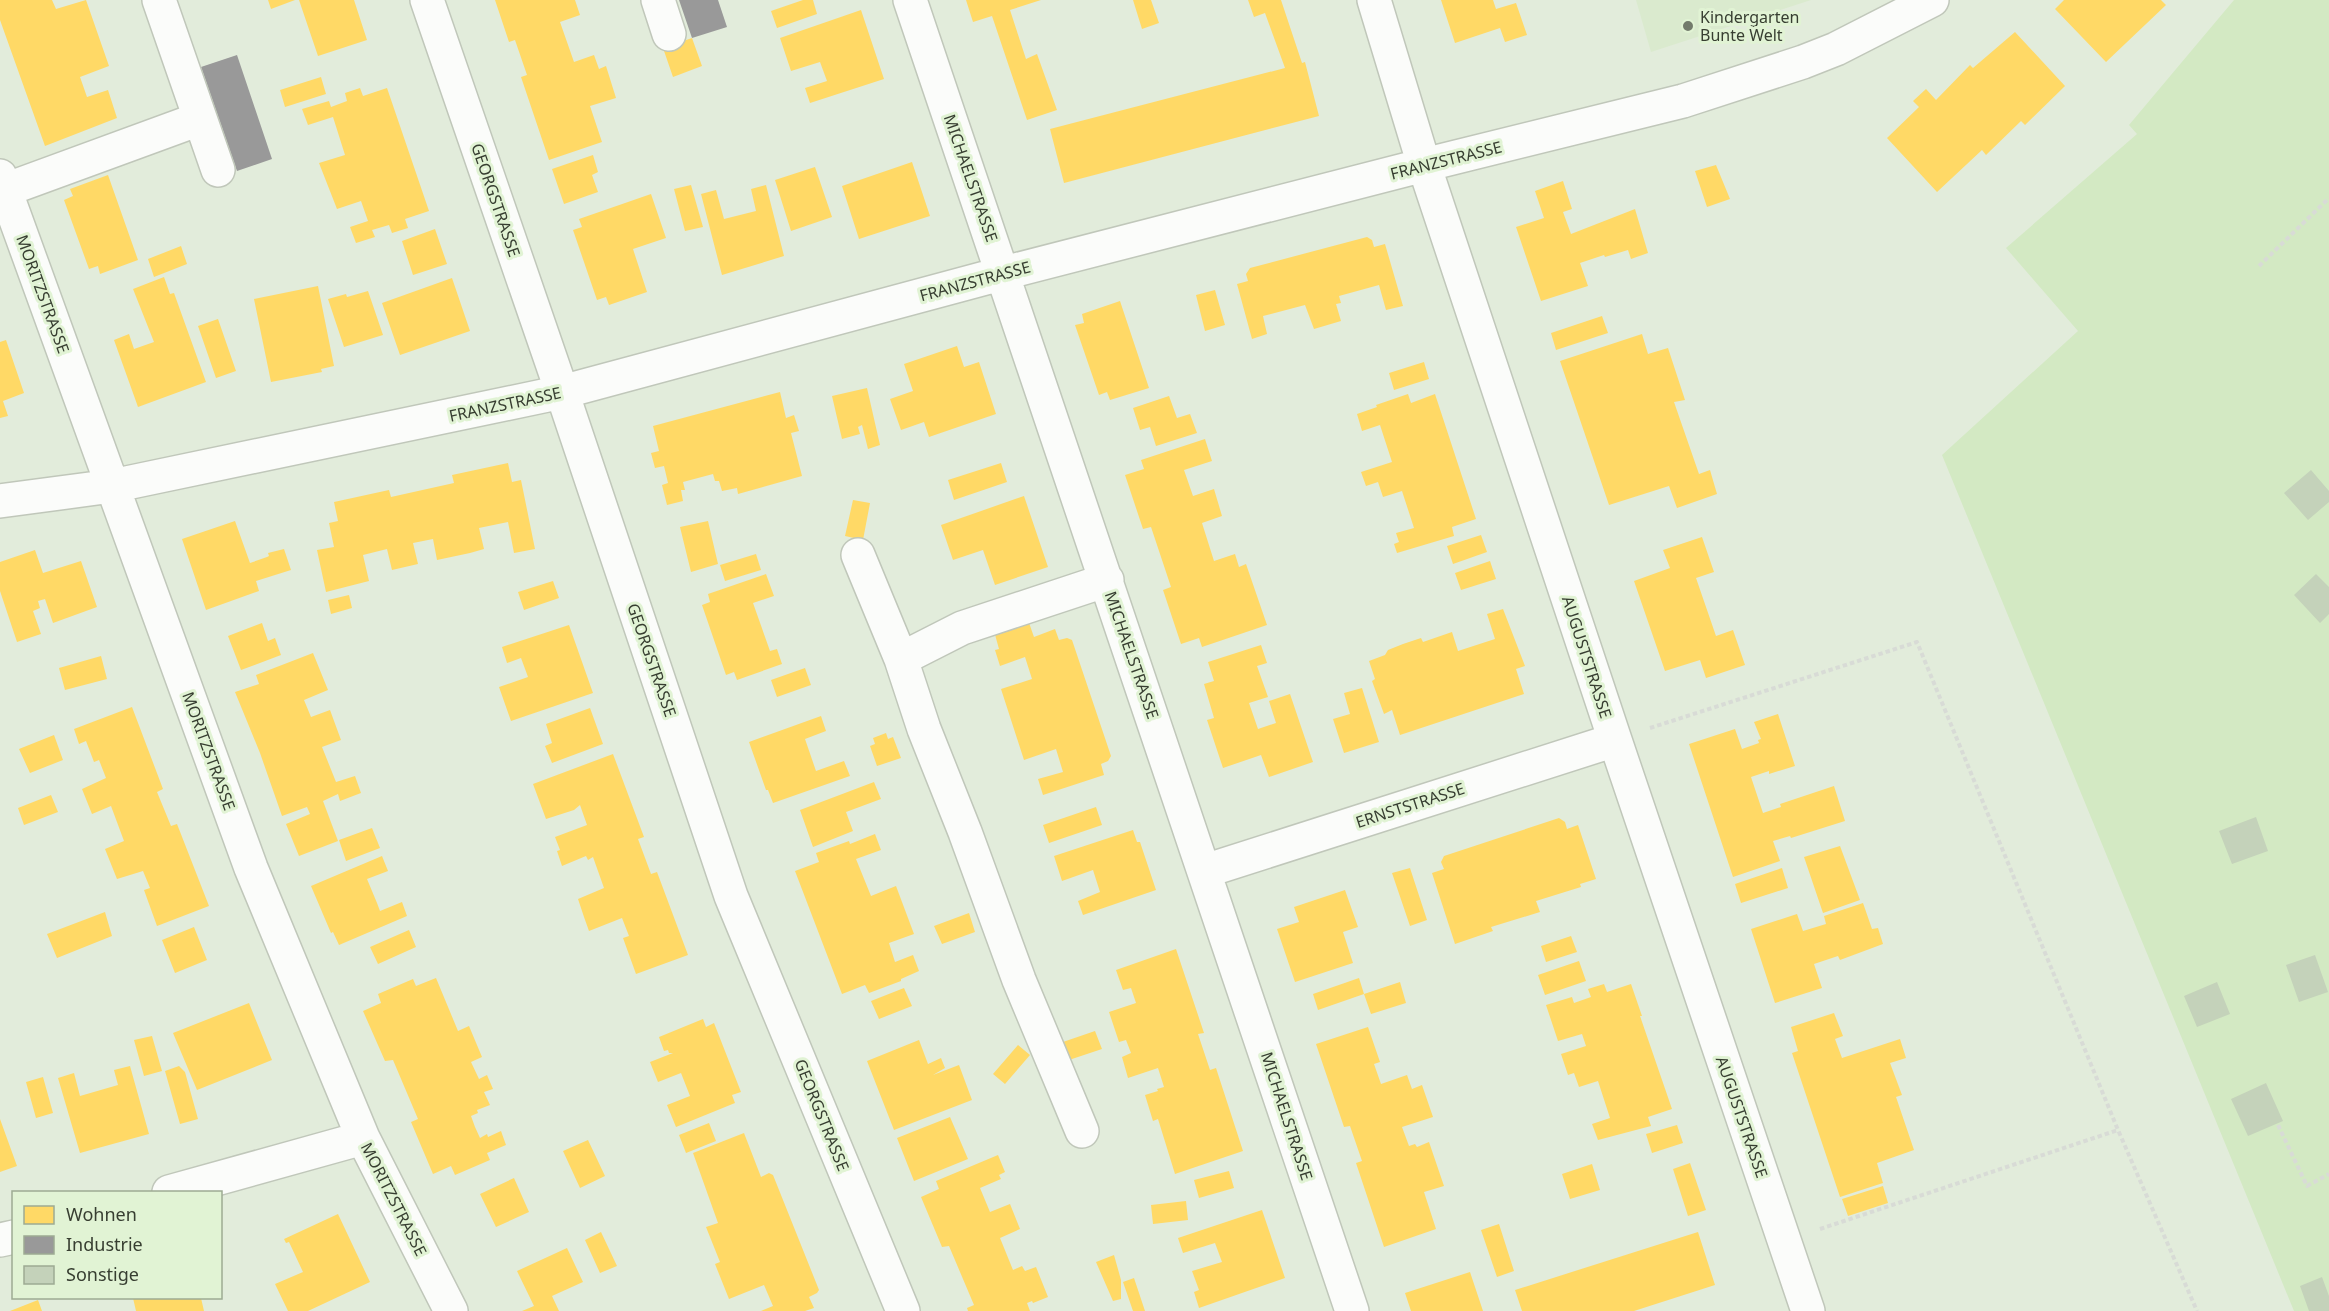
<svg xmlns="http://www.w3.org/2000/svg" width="2329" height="1311" viewBox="0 0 2329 1311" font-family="'Noto Sans',sans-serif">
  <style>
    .built { fill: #daeace }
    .green { fill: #d3e9c3 }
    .homes { fill: #ffd966 }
    .industry { fill: #999 }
    .building { fill: #c4d2ba }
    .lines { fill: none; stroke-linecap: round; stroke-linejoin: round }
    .minor-casing { stroke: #c0c7ba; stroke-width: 36 }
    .path { stroke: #d8dbd6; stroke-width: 4; stroke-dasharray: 4.5 3; stroke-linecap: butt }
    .minor { stroke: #fbfcfa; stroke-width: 33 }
    .poi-dot { fill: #737b6c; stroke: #e1f3d4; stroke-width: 2 }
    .labels { text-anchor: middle; stroke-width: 6; stroke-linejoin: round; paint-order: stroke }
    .poi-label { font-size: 16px; fill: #373e31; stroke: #e1f3d4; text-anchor: start }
    .street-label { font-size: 16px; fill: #373e31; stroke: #e1f3d4 }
  </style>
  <rect width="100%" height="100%" fill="#e2ecdb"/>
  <path class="built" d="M1636 0H1811L1651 52Z"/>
  <path class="green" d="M2234 0H2329V1311H2294L1942 455 2078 331 2006 248 2137 134 2129 125Z"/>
  <path class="homes" d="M0 0H52L56 9 86 0 109 66 80 77 87 97 108 90 117 118 45 146 0 20Z
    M268 0H295L271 9Z
    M299 0H354L367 40 318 56Z
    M495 0H575L580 15 560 22 574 62 594 55 599 69 606 66 616 98 590 106 602 142 549 160 521 77 527 75 515 40 509 42Z
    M803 0H813L817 14 777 28 771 11Z
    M966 0H1041L1010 10 1026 59 1037 54 1057 110 1027 120 992 16 973 22Z
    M1133 0H1151L1159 23 1142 29Z
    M1248 0H1281L1302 63 1305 62 1319 116 1064 183 1050 129 1285 68 1265 13 1254 17Z
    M1441 0H1493L1496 9 1516 3 1527 35 1505 42 1500 28 1455 43Z
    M2064 0H2161L2166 5 2106 62 2055 9Z
    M861 10 884 79 810 103 805 88 827 81 820 62 791 71 780 38Z
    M2015 32 2065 86 2025 125 2021 121 1986 155 1982 150 1937 192 1887 138 1919 107 1913 101 1926 89 1936 100 1970 65 1973 68Z
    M692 38 702 66 673 77 663 48Z
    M321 77 326 94 285 107 280 90Z
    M360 88 363 96 387 88 429 211 405 219 408 228 392 233 389 225 372 230 375 237 356 243 350 227 368 221 361 201 337 209 319 163 345 155 333 117 308 125 302 109 329 101 331 107 347 101 345 93Z
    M593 155 598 172 592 175 598 192 564 204 552 169Z
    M912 162 930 216 859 239 842 186Z
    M1716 165 1730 199 1707 207 1695 171Z
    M815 167 832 217 791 231 775 180Z
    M108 175 138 260 100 274 98 266 89 269 64 200 73 196 70 189Z
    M1563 181 1572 209 1563 212 1571 234 1635 209 1648 253 1631 259 1628 250 1605 257 1604 255 1580 263 1588 286 1541 301 1516 227 1544 218 1535 191Z
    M691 185 703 227 685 231 674 189Z
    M766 185 784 256 722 275 701 194 716 190 724 219 756 211 751 189Z
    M651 194 666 238 633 249 647 292 609 305 606 297 597 300 573 230 582 227 579 219Z
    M435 229 447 264 413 275 402 241Z
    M1367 237 1372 240 1374 247 1385 244 1403 306 1386 310 1379 285 1339 296 1341 303 1336 304 1341 321 1314 329 1305 305 1263 316 1267 334 1252 339 1237 284 1248 281 1246 274 1250 268Z
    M181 246 187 264 154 277 148 259Z
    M164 277 170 294 174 293 206 382 138 407 114 340 129 334 134 349 154 342 133 289Z
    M452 278 470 331 400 355 382 303Z
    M318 286 334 366 321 369 322 372 271 382 254 299Z
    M1215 290 1225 325 1205 331 1196 295Z
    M368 291 383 335 344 347 328 299 346 294 347 297Z
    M1120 301 1149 388 1110 400 1107 392 1099 395 1075 325 1084 323 1082 314Z
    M1602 316 1608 333 1556 350 1551 333Z
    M218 319 236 371 216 378 198 326Z
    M1642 334 1648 354 1668 348 1685 400 1674 402 1699 474 1710 470 1717 494 1677 508 1669 486 1609 505 1560 361Z
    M6 340 24 393 3 401 8 416 0 418V342Z
    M957 346 964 367 979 362 996 414 929 437 924 422 901 430 890 399 913 391 904 364Z
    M1424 362 1429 379 1394 390 1389 373Z
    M867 388 880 445 868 449 862 425 858 427 860 434 842 439 832 396Z
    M780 392 786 418 794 415 799 431 791 433 802 476 738 494 737 488 722 491 719 481H715L713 474 683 482 685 490H681L683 501 667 505 662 485 668 483 664 466 655 468 651 453 659 451 653 426Z
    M1408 394 1411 403 1435 394 1476 519 1452 527 1454 536 1397 553 1394 544 1399 542 1396 533 1414 528 1402 491 1383 497 1378 482 1366 486 1361 472 1392 462 1380 425 1362 431 1357 414 1377 407 1376 405Z
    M1169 396 1177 418 1190 414 1197 433 1156 446 1150 427 1140 430 1133 408Z
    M1205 439 1212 461 1184 470 1193 496 1214 489 1222 516 1202 523 1214 561 1235 554 1239 567 1246 564 1267 625 1202 647 1199 638 1181 644 1163 590 1171 587 1151 527 1143 529 1125 475 1144 469 1141 460Z
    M508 463 512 482 521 480 535 549 514 553 508 522 479 528 484 549 470 553 437 560 433 539 413 543 418 564 392 570 387 549 363 555 369 581 326 592 317 550 334 547 329 523 338 521 334 502 389 490 391 497 454 483 452 475Z
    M1001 463 1007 482 954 500 948 480Z
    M1024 496 1048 567 995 585 983 550 953 560 941 525Z
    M853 500 870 503 863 540 845 536Z
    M235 521 250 563 267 557 269 556 268 553 284 549 291 570 256 581 259 591 206 610 182 539Z
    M708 521 718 564 691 572 680 527Z
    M1481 535 1487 552 1453 564 1447 546Z
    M1702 537 1714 572 1696 578 1716 636 1733 630 1745 665 1706 678 1700 660 1665 671 1634 581 1670 568 1663 550Z
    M35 550 43 573 81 561 97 607 53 623 45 599 38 601 40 608 33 611 41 634 17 642 0 591V562Z
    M756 554 761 570 725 581 720 565Z
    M1490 561 1496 579 1461 590 1455 573Z
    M766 574 774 596 753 603 770 651 777 649 782 664 737 680 734 672 726 675 702 605 710 602 708 594Z
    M553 581 559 598 524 610 518 592Z
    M349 595 352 608 331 614 328 600Z
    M1503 609 1525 666 1516 669 1524 694 1400 735 1392 710 1384 714 1372 681 1375 679 1369 661 1385 655 1388 650 1403 644 1421 638 1423 642 1452 632 1458 651 1495 639 1487 614Z
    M1028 620 1034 637 1055 629 1059 640 1067 638 1072 640 1111 756 1108 761 1101 764 1104 775 1043 795 1038 779 1063 772 1056 749 1024 760 1001 689 1032 679 1025 657 1000 666 995 650 999 649 994 631Z
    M262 623 268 641 275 638 281 655 241 670 228 636Z
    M569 625 593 693 511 721 499 687 528 677 521 658 507 663 502 647Z
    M1261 645 1267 663 1257 666 1268 697 1249 703 1258 729 1276 723 1269 701 1290 694 1313 762 1269 777 1261 755 1223 768 1207 720 1214 718 1204 684 1214 681 1208 662Z
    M313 653 328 690 304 700 311 717 330 710 341 740 322 747 336 782 355 776 361 793 340 801 338 794 323 801 338 841 299 856 286 824 310 814 307 807 282 816 260 753 235 692 259 684 256 675Z
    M101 656 107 679 65 690 59 668Z
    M805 668 811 685 777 697 771 680Z
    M1362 688 1379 742 1344 753 1333 719 1350 714 1344 693Z
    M132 707 163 789 157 792 171 826 177 824 209 906 157 926 144 890 150 888 143 871 117 879 105 849 124 841 111 806 92 814 82 789 106 778 99 760 94 762 86 741 79 744 74 729Z
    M590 708 603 744 552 763 545 746 552 743 546 724Z
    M1778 714 1795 766 1769 774V771L1751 777 1763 813 1781 807 1780 804 1834 786 1845 821 1791 838 1790 836 1773 841 1780 861 1733 877 1689 744 1735 729 1742 749 1759 743 1758 740 1761 739 1754 722Z
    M821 716 826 731 805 739 816 771 844 761 850 776 773 803 768 790H766L749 742Z
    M886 733 888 739 893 737 901 758 877 766 870 746 875 744 873 738Z
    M54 735 63 760 30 773 19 749Z
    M613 754 644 837 638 839 651 874 657 872 688 955 636 974 623 938 629 936 622 918 589 931 584 917 578 899 604 888 593 857 588 860 586 856 562 866 557 851 560 850 555 837 587 825 580 805 574 810 546 819 533 784Z
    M874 782 881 799 846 812 853 831 813 847 800 810Z
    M51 795 58 812 24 825 18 808Z
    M1096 807 1102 825 1049 843 1043 825Z
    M1559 818 1565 822 1567 829 1578 825 1596 879 1580 884 1581 887 1536 901 1540 912 1491 927 1493 931 1455 944 1432 873 1444 869 1441 862 1444 856Z
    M372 828 380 848 346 861 339 840Z
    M1133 830 1137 842H1140L1156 890 1083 915 1078 901 1100 892 1093 870 1062 881 1054 856Z
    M875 834 881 850 856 859 871 896 896 886 914 934 889 943 895 962 913 955 919 971 901 979V981L869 993 865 985 842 994 795 871 819 862 816 853 849 841 850 844Z
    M1840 846 1860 900 1823 913 1804 857Z
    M382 856 388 871 367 879 377 903 380 911 402 902 407 916 339 945 333 932 331 933 311 886Z
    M1410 868 1427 920 1410 926 1392 873Z
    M1782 868 1788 888 1741 903 1735 884Z
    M1345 890 1358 927 1343 932 1353 963 1295 982 1277 929 1299 922 1294 907Z
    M1863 903 1872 929 1878 928 1883 944 1840 960 1838 956 1814 964 1822 988 1775 1003 1751 929 1797 914 1803 931 1826 924 1824 916Z
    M105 912 112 936 57 958 47 934Z
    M969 913 975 932 942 944 934 926Z
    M194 927 207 960 175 973 162 940Z
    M409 930 416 947 378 964 370 947Z
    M1571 936 1577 952 1546 962 1541 946Z
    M1176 949 1204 1033 1198 1034 1210 1070 1216 1068 1243 1151 1175 1174 1158 1119 1153 1121 1145 1095 1158 1091 1157 1089 1164 1087 1158 1068 1128 1078 1122 1057 1131 1053 1126 1040 1119 1042 1109 1012 1136 1003 1131 988 1123 990 1116 970Z
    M1579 961 1586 981 1545 995 1538 975Z
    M436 978 458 1031 469 1026 482 1057 471 1062 479 1079 487 1075 493 1089 484 1092 490 1105 477 1110 478 1113 471 1116 475 1127 480 1138 487 1134 488 1137 501 1131 506 1145 487 1153 490 1160 455 1175 451 1166 433 1174 411 1122 418 1119 393 1060 385 1061 363 1011 381 1003 378 994 413 979 416 986Z
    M1359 978 1364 994 1318 1010 1313 994Z
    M1400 982 1406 1003 1371 1014 1364 994Z
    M1604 984 1607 992 1631 984 1642 1016H1640L1672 1109 1648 1117 1651 1126 1598 1140 1592 1124 1610 1118 1598 1081 1579 1087 1574 1073 1568 1075 1561 1054 1586 1046 1582 1034 1558 1041 1546 1005 1572 997 1574 1003 1591 997 1588 989Z
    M904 988 912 1006 879 1019 871 1001Z
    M249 1003 272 1060 197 1090 173 1033Z
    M1834 1013 1843 1036 1835 1039 1842 1058 1900 1039 1906 1058 1890 1063 1902 1095 1896 1097 1914 1150 1877 1163 1883 1183 1840 1197 1792 1053 1798 1051 1791 1027Z
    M703 1019 706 1027 714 1023 741 1092 732 1095 735 1103 676 1127 667 1105 690 1096 681 1073 658 1082 650 1062 673 1053H669L668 1050 664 1051 659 1037Z
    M1368 1027 1380 1062 1374 1064 1381 1084 1407 1075 1412 1089 1422 1085 1433 1117 1402 1127 1409 1146 1415 1144 1417 1147 1429 1142 1444 1186 1424 1192 1436 1229 1384 1247 1356 1163 1362 1161 1350 1126 1344 1127 1316 1044Z
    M1095 1031 1102 1049 1066 1061 1060 1043Z
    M152 1036 162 1071 144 1076 134 1040Z
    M919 1040 928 1064 941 1058 945 1068 933 1075 959 1065 972 1100 894 1130 867 1061Z
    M1018 1045 1030 1055 1005 1084 993 1074Z
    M130 1066 149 1134 80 1153 58 1078 74 1073 80 1096 118 1085 114 1070Z
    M179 1066 185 1072 198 1119 180 1124 165 1071Z
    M43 1077 53 1113 36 1118 26 1082Z
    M950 1117 968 1159 914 1181 897 1138Z
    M0 1119 17 1166 0 1172Z
    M709 1123 716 1141 686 1153 679 1135Z
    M1677 1125 1683 1143 1652 1153 1646 1134Z
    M744 1133 761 1177 769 1173 773 1175 819 1290 817 1293 809 1297 814 1308 805 1311H761L773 1306 764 1285 729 1299 715 1264 720 1262 706 1227 718 1223 693 1153Z
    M588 1140 605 1176 580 1188 563 1151Z
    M998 1155 1005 1172 999 1175 1001 1179 980 1188 990 1212 1010 1204 1020 1229 1000 1238 1013 1270 1022 1266 1025 1271 1036 1267 1048 1297 1033 1303 1032 1301 1027 1303 1030 1311H968L967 1308 974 1305 949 1246 942 1247 921 1197 939 1189 936 1181Z
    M1690 1163 1706 1210 1688 1216 1673 1169Z
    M1592 1164 1600 1190 1570 1199 1562 1174Z
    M1229 1171 1234 1188 1199 1198 1194 1180Z
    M514 1178 529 1212 496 1227 480 1194Z
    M1883 1186 1888 1203 1848 1216 1842 1199Z
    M1186 1201 1188 1220 1153 1224 1151 1205Z
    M1262 1210 1285 1278 1199 1308 1194 1292 1199 1290 1192 1271 1222 1262 1215 1243 1183 1253 1178 1238Z
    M338 1214 370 1282 308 1311H288L275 1284 303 1272 289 1242 286 1243 284 1239Z
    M1499 1224 1514 1271 1497 1277 1481 1230Z
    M601 1232 617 1266 600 1273 585 1240Z
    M1698 1232 1715 1285 1634 1311H1522L1515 1290Z
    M567 1248 583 1282 552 1296 559 1311H522L534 1306 517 1271Z
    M1114 1255 1121 1280V1299L1113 1301 1096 1262Z
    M1470 1272 1483 1311H1411L1405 1293Z
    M1134 1278 1145 1311H1133L1123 1282Z
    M133 1298H201L204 1311H136Z
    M38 1300 42 1311H10Z"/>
  <path class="industry" d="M679 0H718L727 27 692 38Z
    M237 55 272 159 237 171 201 67Z"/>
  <path class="building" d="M2311 470 2329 491V502L2308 520 2284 493Z
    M2316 574 2329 587V614L2320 623 2294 595Z
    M2256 817 2268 851 2232 864 2219 831Z
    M2315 955 2328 992 2299 1002 2286 965Z
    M2217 982 2230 1014 2197 1027 2184 996Z
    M2266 1083 2283 1121 2248 1136 2231 1099Z
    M2322 1277 2329 1296V1311H2309L2300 1286Z"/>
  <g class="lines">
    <g class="minor-casing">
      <path id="minor" d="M159 0 218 170
        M427 0 562 392 731 896 903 1311
        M658 0 669 34
        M910 0 1352 1311
        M1374 0 1424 165 1615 740 1808 1311
        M0 176 251 868 363 1138 451 1311
        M5 190 199 119
        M0 501 112 486 562 392 1004 273 1424 165 1683 101 1803 62 1836 49 1932 0
        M858 555 901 659
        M1205 871 1615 740
        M1082 1131 1019 980 965 832 924 729 901 659 962 628 1107 580
        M169 1192 363 1138
        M0 1240 14 1237"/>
    </g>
    <path class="path" d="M2259 266 2329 198
      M1650 728 1917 642 2118 1130 2197 1311
      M2278 1125 2307 1186 2329 1174
      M1820 1229 2118 1130"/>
    <use href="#minor" class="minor"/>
  </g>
  <circle class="poi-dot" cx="1688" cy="26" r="6"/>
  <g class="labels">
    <g class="poi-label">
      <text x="1700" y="23">Kindergarten<tspan x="1700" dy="18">Bunte Welt</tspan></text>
    </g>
    <g class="street-label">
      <text transform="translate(1446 160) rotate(-14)" y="6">FRANZSTRASSE</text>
      <text transform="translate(971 178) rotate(71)" y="6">MICHAELSTRASSE</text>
      <text transform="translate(496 200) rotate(71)" y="6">GEORGSTRASSE</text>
      <text transform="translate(975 281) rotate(-15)" y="6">FRANZSTRASSE</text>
      <text transform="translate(43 294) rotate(70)" y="6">MORITZSTRASSE</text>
      <text transform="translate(505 404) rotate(-12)" y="6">FRANZSTRASSE</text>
      <text transform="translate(1132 655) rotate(71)" y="6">MICHAELSTRASSE</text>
      <text transform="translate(1587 657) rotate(72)" y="6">AUGUSTSTRASSE</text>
      <text transform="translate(652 660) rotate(71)" y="6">GEORGSTRASSE</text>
      <text transform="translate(209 751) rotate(70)" y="6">MORITZSTRASSE</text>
      <text transform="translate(1410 805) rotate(-18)" y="6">ERNSTSTRASSE</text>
      <text transform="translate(822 1115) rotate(68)" y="6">GEORGSTRASSE</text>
      <text transform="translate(1287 1116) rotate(72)" y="6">MICHAELSTRASSE</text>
      <text transform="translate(1742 1117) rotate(71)" y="6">AUGUSTSTRASSE</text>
      <text transform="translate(394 1199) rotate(63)" y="6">MORITZSTRASSE</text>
    </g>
  </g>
  <rect x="12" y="1191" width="210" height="108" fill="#e1f3d4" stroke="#9dab93" stroke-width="1.5"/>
  <rect x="24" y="1206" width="30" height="18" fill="#ffd966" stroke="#9dab93" stroke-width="1.5"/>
  <text x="66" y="1221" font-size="18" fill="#373e31">Wohnen</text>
  <rect x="24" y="1236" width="30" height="18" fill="#999999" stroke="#9dab93" stroke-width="1.5"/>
  <text x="66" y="1251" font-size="18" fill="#373e31">Industrie</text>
  <rect x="24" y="1266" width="30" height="18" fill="#c4d2ba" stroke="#9dab93" stroke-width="1.5"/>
  <text x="66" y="1281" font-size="18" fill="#373e31">Sonstige</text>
</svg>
